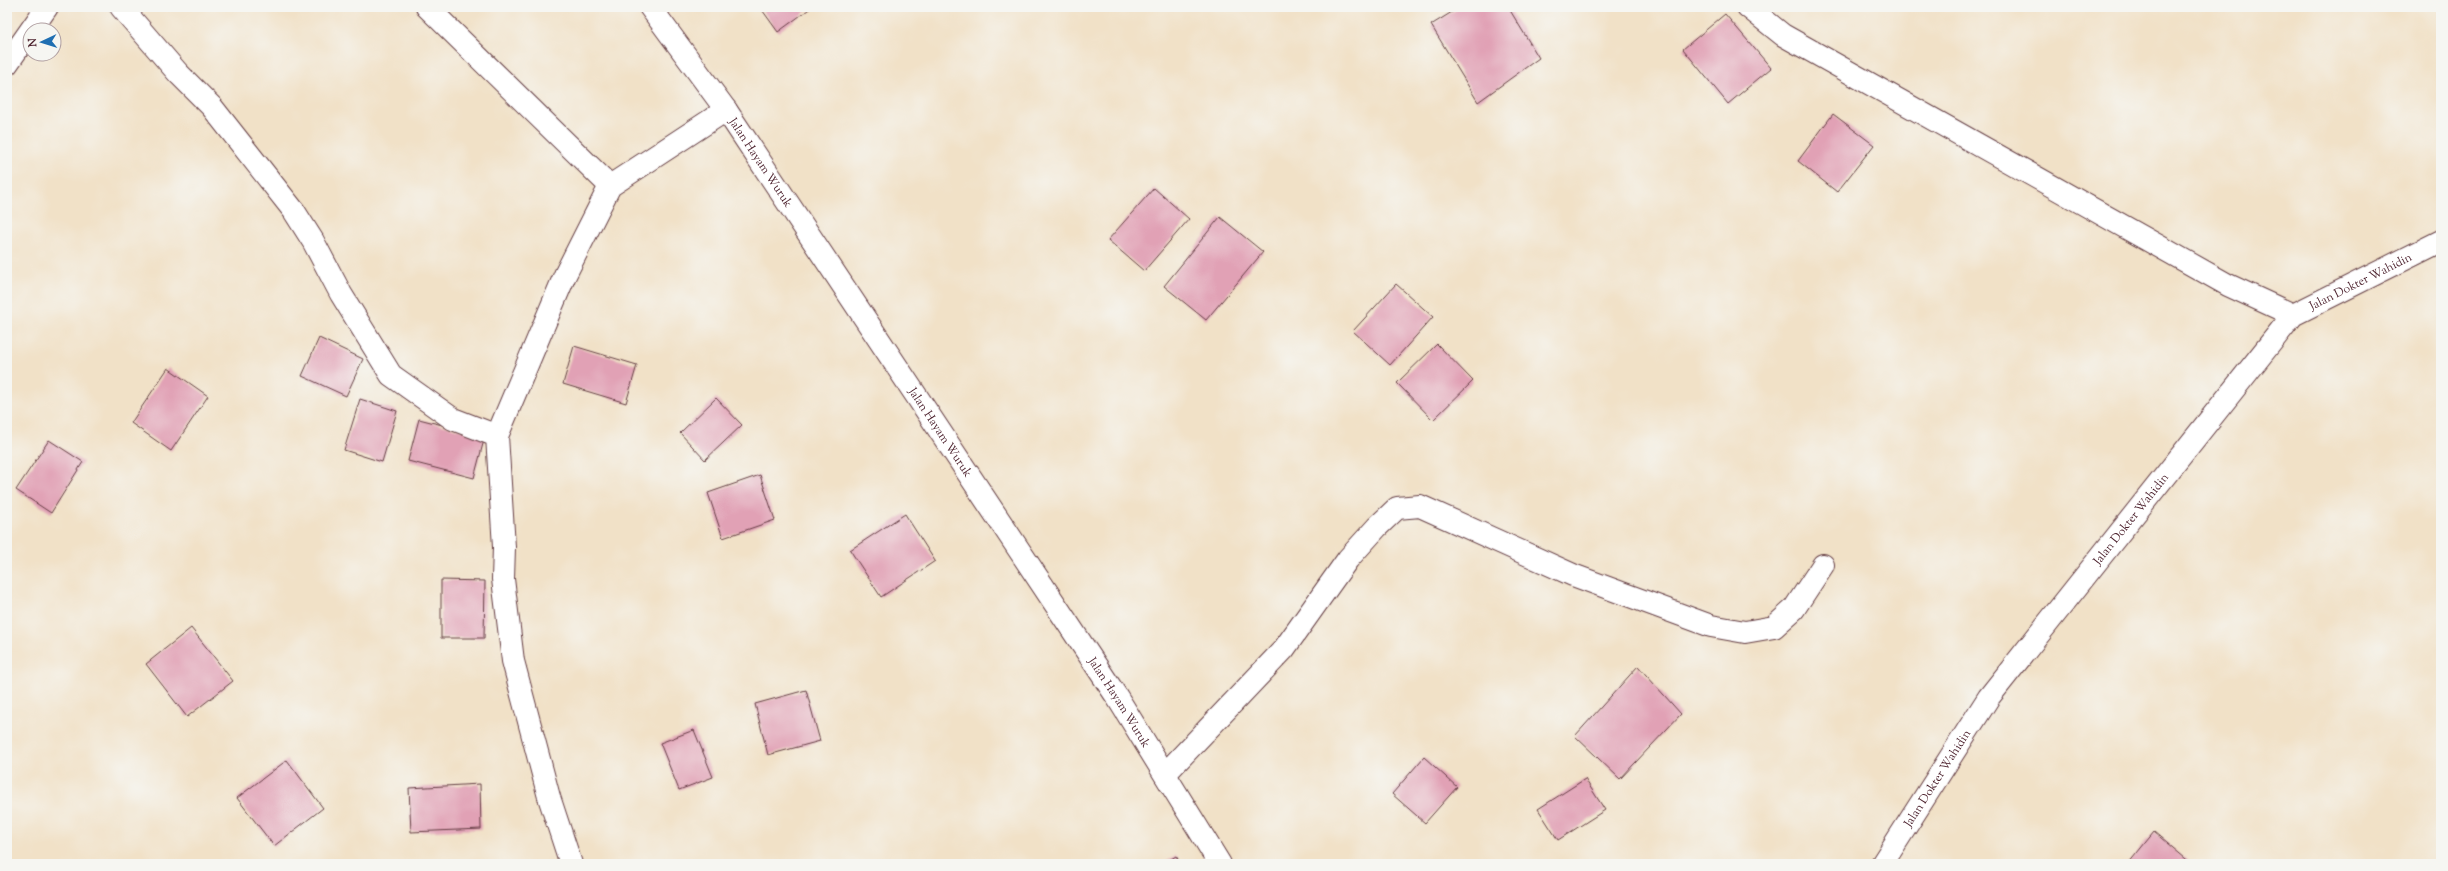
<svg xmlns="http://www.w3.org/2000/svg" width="2448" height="871" viewBox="0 0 2448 871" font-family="'Sorts Mill Goudy',serif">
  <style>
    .building { fill: #e1a1b5 }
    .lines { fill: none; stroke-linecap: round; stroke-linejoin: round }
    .minor-casing { stroke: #633c42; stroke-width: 24 }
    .tertiary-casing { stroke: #633c42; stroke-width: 24 }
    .minor { stroke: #fff; stroke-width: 22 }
    .tertiary { stroke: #fff; stroke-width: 22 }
    .labels { text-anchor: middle; stroke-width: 4; stroke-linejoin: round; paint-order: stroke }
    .street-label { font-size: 12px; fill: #4a1f2b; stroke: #f6f6f2 }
  </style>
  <rect width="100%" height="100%" fill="#f6f6f2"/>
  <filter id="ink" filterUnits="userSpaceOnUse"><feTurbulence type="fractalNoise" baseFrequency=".025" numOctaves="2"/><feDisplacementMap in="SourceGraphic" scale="8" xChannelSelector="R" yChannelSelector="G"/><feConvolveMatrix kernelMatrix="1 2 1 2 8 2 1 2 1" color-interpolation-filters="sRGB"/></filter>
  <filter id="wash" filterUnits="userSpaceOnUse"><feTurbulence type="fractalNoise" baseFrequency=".012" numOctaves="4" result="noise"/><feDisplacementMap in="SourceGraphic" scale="16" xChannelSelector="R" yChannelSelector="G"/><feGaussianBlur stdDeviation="0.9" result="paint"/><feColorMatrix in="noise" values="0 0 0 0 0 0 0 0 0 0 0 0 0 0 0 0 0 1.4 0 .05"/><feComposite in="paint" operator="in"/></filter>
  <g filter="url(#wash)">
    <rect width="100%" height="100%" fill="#f1e1c7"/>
    <g id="blocks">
      <path class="building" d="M760 7H812L778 32Z
        M1460 7H1508L1539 58 1478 102 1431 25Z
        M1725 14 1771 68 1728 104 1683 49Z
        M1833 114 1874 145 1837 192 1798 161Z
        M1154 188 1189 219 1144 271 1108 240Z
        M1220 217 1263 252 1206 320 1164 286Z
        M1396 284 1433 317 1390 365 1353 331Z
        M319 338 363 359 346 396 302 376Z
        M1437 344 1473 381 1433 420 1397 383Z
        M574 346 637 365 626 403 563 384Z
        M168 368 208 396 171 451 131 423Z
        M716 398 742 425 705 460 680 433Z
        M360 399 397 411 382 462 344 450Z
        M419 419 485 436 474 478 408 461Z
        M49 440 83 462 51 513 16 490Z
        M760 475 775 520 723 538 708 493Z
        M905 514 935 561 881 597 850 550Z
        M441 580 485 581 484 638H441Z
        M191 628 233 681 187 717 146 664Z
        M1638 666 1681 714 1620 779 1575 736Z
        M806 690 820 741 768 755 755 704Z
        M694 730 713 777 679 790 660 743Z
        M1424 757 1457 787 1425 823 1392 794Z
        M287 760 323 808 274 846 237 798Z
        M1585 779 1605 810 1558 840 1538 809Z
        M480 784 481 829 411 832 409 788Z
        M2154 832 2192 864H2128Z
        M1176 856 1181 864H1163Z"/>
    </g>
  </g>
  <g filter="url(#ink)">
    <use href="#blocks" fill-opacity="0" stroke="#633c42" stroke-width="1"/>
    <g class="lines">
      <g class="minor-casing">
        <path id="minor" d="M121 7 178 73 212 107 294 211 313 241 341 294 391 375 453 419 497 436
          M427 7 610 186 565 275 497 436 504 547 503 579 513 661 549 797 571 864
          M1748 7 1783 35 2228 285 2293 315
          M7 64 47 7
          M610 186 726 110
          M1165 774 1284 649 1348 559 1377 527 1397 508 1420 506 1573 575 1711 626 1745 632 1774 627 1794 609 1823 565"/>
      </g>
      <g class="tertiary-casing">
        <g id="tertiary">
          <path id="s1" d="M650 7 726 110 1117 697 1220 864"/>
          <path id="s2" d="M1882 864 1989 697 2293 315 2441 241"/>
        </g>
      </g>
      <use href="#minor" class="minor"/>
      <use href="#tertiary" class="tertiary"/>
    </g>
  </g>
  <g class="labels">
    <g class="street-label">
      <text dy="4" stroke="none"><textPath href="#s1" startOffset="191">Jalan Hayam Wuruk</textPath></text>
      <text dy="4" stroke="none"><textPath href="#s2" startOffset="762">Jalan Dokter Wahidin</textPath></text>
      <text dy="4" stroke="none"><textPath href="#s1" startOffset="515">Jalan Hayam Wuruk</textPath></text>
      <text dy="4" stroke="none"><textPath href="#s2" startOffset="426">Jalan Dokter Wahidin</textPath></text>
      <text dy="4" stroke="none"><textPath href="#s1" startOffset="839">Jalan Hayam Wuruk</textPath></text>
      <text dy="4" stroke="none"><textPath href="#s2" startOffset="102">Jalan Dokter Wahidin</textPath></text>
    </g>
  </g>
  <rect width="2448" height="871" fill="none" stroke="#f6f6f2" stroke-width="24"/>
  <g transform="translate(42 42) rotate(266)"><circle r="19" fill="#f6f6f2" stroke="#b1a0a2"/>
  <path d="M0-3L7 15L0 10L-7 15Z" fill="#1f6fb2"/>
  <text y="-6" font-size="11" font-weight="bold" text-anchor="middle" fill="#4a1f2b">N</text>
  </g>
</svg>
